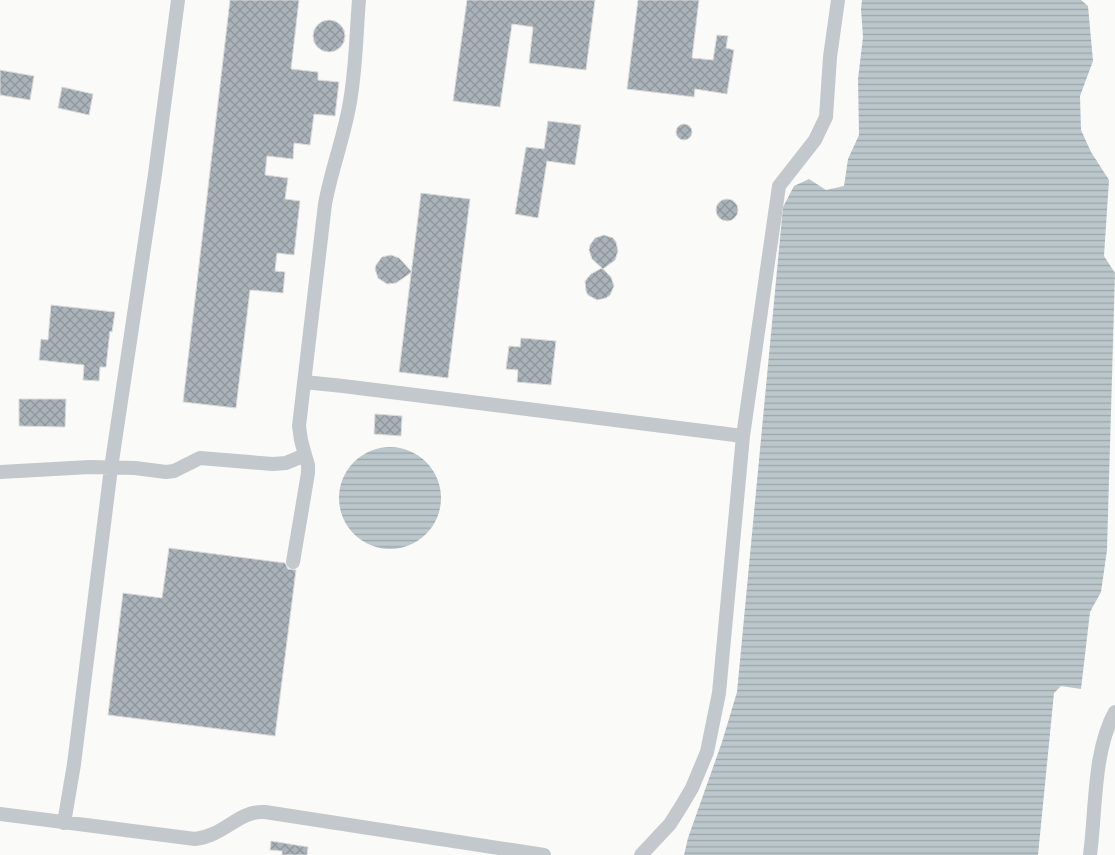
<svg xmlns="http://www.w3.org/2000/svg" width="1115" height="855" viewBox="0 0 1115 855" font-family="Manrope,sans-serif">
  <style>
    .water { fill: url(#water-rules) }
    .building { fill: url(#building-cross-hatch); stroke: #dcdcda }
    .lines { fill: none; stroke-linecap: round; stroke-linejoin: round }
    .minor { stroke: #c3c8cc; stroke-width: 14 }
  </style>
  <defs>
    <pattern id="water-rules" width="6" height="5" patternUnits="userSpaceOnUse" patternTransform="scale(1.25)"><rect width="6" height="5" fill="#bbc7cb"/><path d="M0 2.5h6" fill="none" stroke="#9ca6aa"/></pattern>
    <pattern id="building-cross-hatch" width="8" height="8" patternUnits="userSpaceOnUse" patternTransform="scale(1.25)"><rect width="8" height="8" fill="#aab3b9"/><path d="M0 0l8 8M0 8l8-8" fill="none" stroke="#8e969c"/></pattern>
  </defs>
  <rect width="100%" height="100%" fill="#fafaf8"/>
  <path class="water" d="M862 0H1081L1088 6 1093 61 1080 96 1081 130 1091 152 1109 180 1104 256 1115 273 1107 550 1101 592 1090 612 1081 689 1061 686 1054 693 1038 855H684L688 838 722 742 737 692 783 207 794 186 809 179 826 190 844 186 848 159 859 135 858 79 863 37 861 9Z
    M339 498a51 51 0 1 1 102 0a51 51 0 1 1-102 0Z"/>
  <path class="building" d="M230 0H299L291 69 318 72V80L339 82 335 116 314 114 310 145 294 143 293 159 267 156 265 175 288 178 285 199 300 201 294 255 277 253 275 271 285 272 283 293 250 290 236 408 183 402Z
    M467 0H595L586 70 529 63 533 27 512 24 500 107 453 101Z
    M638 0H699L692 58 713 60 717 35 728 36 726 48 734 50 727 94 695 89 694 97 627 89Z
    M313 36a16 16 0 1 1 32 0a16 16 0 1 1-32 0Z
    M0 70 34 76 30 100 0 95Z
    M62 87 93 94 89 115 58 108Z
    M548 121 581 125 575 165 547 161 538 218 515 214 526 147 544 149Z
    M676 132a8 8 0 1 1 16 0a8 8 0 1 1-16 0Z
    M421 193 470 199 448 378 399 372Z
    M716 210a11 11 0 1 1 22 0a11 11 0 1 1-22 0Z
    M604 235 613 238 616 242 618 251 615 260 603 269 592 259 589 250 590 245 595 238Z
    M391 255 399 258 412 272 396 283 387 284 378 278 375 269 376 265 382 257Z
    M602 268 611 277 614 286 610 295 606 298 597 300 588 295 586 291 585 281 591 274Z
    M51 305 115 312 112 332 110 331 106 367H100L99 381 83 380 84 365 39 360 41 339 48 340Z
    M521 338 556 341 551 385 517 382 518 370 506 369 509 346 520 347Z
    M19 399H66L65 427 19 426Z
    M375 414 402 416 401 436 374 434Z
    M169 548 285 563 288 569 296 570 275 736 108 715 123 593 162 598Z
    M271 841 308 847 307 855H282V851L270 850Z"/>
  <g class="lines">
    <path class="minor" d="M304 382 343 386 743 436
      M0 472 90 467 135 468 166 472 174 471 200 458 273 464 286 463 305 455 301 440 299 426 325 204C331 171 343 140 349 107 356 72 356 36 359 0
      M293 562 308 473V465L305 455
      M0 814 195 839C224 836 239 810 265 812L544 855
      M64 823 74 764 111 468 155 174 178 0
      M641 855 670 824 682 805 692 788 707 752 719 693 743 436 779 186 815 140 826 117 830 57 838 0
      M1090 855C1096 811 1093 751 1115 712"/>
  </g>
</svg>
